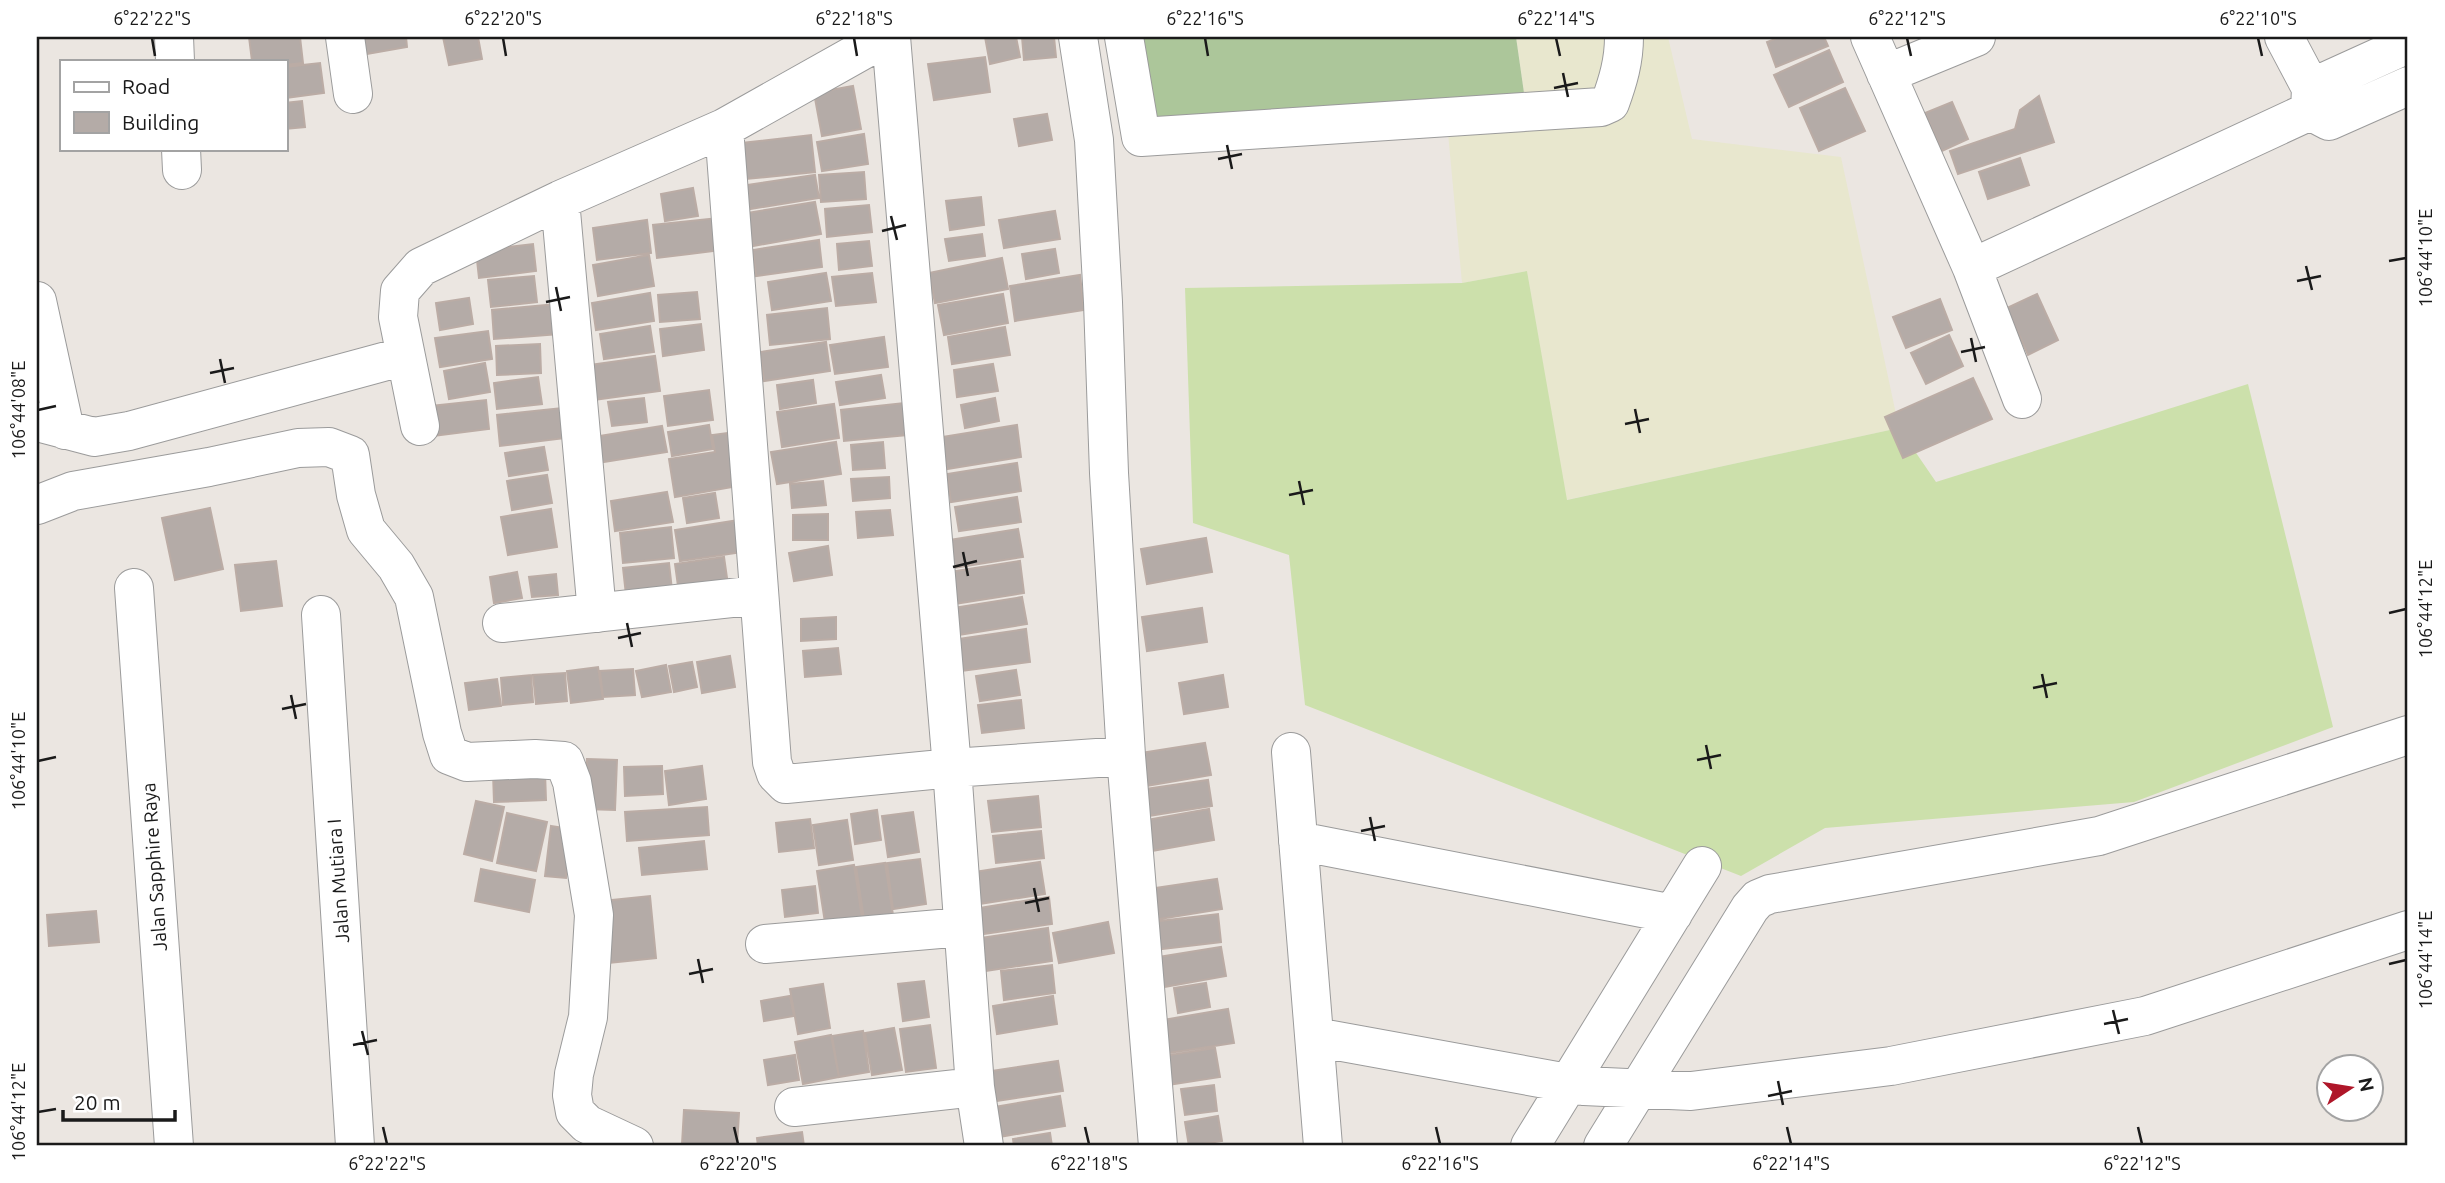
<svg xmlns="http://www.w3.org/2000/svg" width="2445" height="1183" viewBox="0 0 2445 1183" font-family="Ubuntu,sans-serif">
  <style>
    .farmland { fill: #e8e7ce }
    .grass { fill: #cce0ab }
    .forest { fill: #acc69a }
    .building { fill: #b4aba7; stroke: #bbaca5; stroke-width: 2 }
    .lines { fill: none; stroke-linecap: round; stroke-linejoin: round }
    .street-casing { stroke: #9b9b9b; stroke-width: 40 }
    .street { stroke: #fff; stroke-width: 38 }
    .ticks { fill: none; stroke: #1a1a1a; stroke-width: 2.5 }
    .labels { text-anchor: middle; stroke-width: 7; stroke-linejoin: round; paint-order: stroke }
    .street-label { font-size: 19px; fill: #1a1a1a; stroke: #fff }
    .neatline { fill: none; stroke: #1a1a1a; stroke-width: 2.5 }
    .ticks-label { font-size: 18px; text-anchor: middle; fill: #1a1a1a }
  </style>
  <rect width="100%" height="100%" fill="#ebe6e1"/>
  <path class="farmland" d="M1516 37H1668L1692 139 1841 157 1899 428 1566 500 1527 271 1462 283 1448 133 1528 121Z"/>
  <path class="grass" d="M1527 271 1567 500 1899 428 1936 482 2248 384 2333 727 2134 802 1825 828 1741 876 1305 705 1289 555 1193 523 1185 288 1462 283Z"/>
  <path class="forest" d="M1137 37H1516L1528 121 1155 150Z"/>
  <path class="building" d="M249 37H300L303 63 285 65V61H252Z
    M352 37H406L407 47 355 56Z
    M443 37H478L482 59 449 65Z
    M985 37H1016L1020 57 990 64Z
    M1022 37H1054L1056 57 1024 60Z
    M1780 37H1824L1828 46 1776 67 1767 42Z
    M1829 50 1843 82 1789 107 1774 75Z
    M985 57 990 92 934 100 928 64Z
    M320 63 324 93 285 98V67Z
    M853 86 861 129 822 136 814 93Z
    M1845 88 1865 131 1819 151 1800 108Z
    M2039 96 2054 142 1958 174 1950 151 2015 129 2020 110Z
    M302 101 305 127 285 129V103Z
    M1952 102 1968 139 1942 151 1925 113Z
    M1047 114 1052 140 1019 146 1014 119Z
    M864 134 868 164 822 171 817 142Z
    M811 135 815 172 746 179 742 143Z
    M2020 158 2029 185 1988 199 1979 172Z
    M864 172 866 199 821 202 819 175Z
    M815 175 819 198 744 210 740 186Z
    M693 188 698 216 665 221 661 194Z
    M981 197 984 225 950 230 946 201Z
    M815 202 821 234 753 246 747 213Z
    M869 205 872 232 827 237 825 209Z
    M1055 211 1060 239 1004 248 999 220Z
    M718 218 722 250 657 258 653 225Z
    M647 220 651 253 597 260 593 228Z
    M982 234 985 256 949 261 945 239Z
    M819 240 822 267 756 276 753 250Z
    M869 241 872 266 839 270 837 244Z
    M533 244 536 271 479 278 476 251Z
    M1055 249 1059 273 1026 279 1022 254Z
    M649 255 654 286 598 296 593 265Z
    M1002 258 1008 289 935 303 929 273Z
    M826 273 831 301 772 310 768 282Z
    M872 273 876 302 836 306 832 277Z
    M1080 275 1084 310 1015 321 1010 286Z
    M534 276 537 302 491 307 488 280Z
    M697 292 700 319 660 322 658 295Z
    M650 293 654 321 596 330 592 303Z
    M1003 294 1008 323 944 335 938 305Z
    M2037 294 2058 340 2028 355 2007 308Z
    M469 298 473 324 440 330 436 303Z
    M1940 299 1952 330 1906 348 1893 317Z
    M556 304 559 334 494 339 492 310Z
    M827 308 830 339 770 345 767 315Z
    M701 324 704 350 663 356 660 329Z
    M650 326 654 352 604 359 600 334Z
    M1005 327 1010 355 952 364 948 337Z
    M488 331 492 359 440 367 435 338Z
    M1949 335 1963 366 1926 384 1911 353Z
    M884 337 888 367 835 374 830 345Z
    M826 342 830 371 764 381 760 352Z
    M540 344 541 373 497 375 496 346Z
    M655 356 660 391 593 400 589 365Z
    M485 363 490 392 449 399 444 371Z
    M993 364 998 391 957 397 954 370Z
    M881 375 885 398 840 405 836 382Z
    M538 377 542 404 497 409 494 383Z
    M1973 378 1992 419 1903 458 1885 417Z
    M813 380 816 403 780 409 777 385Z
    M709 390 713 420 668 426 664 396Z
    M644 398 647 422 612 426 608 402Z
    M995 398 999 421 965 428 961 405Z
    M486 400 489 429 426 437 422 407Z
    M904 403 907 435 844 441 841 410Z
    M834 404 839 438 782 447 777 412Z
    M562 408 566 438 500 446 497 415Z
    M709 425 713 449 672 456 668 432Z
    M1017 425 1021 457 947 469 942 437Z
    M662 426 667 452 597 463 593 437Z
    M727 433 738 486 675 497 669 459 715 452 712 435Z
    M836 442 841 474 777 484 771 452Z
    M883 442 885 468 853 470 851 445Z
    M544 447 548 470 509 476 505 453Z
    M1017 463 1021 491 951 502 947 474Z
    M547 475 552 503 512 510 507 481Z
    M889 477 890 498 853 501 851 479Z
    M823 481 826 505 792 508 790 484Z
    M667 492 673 522 615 531 611 501Z
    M715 493 719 518 687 523 683 498Z
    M1017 497 1021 522 959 531 955 507Z
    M210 508 223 569 175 580 162 518Z
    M551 509 557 547 508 555 501 517Z
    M890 510 893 535 858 538 856 512Z
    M828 514V540H793V515Z
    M739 520 743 552 680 561 675 530Z
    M671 527 674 558 623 563 620 533Z
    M1018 529 1023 557 953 568 949 540Z
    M1206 538 1212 572 1147 584 1141 549Z
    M828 546 832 575 794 581 789 553Z
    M724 557 728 585 679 593 675 564Z
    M276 561 282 606 241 611 235 565Z
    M1020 561 1024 593 954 604 949 572Z
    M669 563 672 590 626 595 623 568Z
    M517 572 522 598 494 603 490 577Z
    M556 574 558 595 532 597 529 577Z
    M1022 597 1027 624 958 635 953 608Z
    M1202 608 1207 642 1147 651 1142 617Z
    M836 617V639L801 641V619Z
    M1026 629 1030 662 962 671 958 639Z
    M838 648 841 674 805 677 803 651Z
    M730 656 735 687 702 693 697 662Z
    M692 662 697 687 674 692 669 666Z
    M666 665 671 692 642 697 636 671Z
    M598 667 603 699 571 703 567 671Z
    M633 669 635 695 603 697 600 671Z
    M1016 670 1020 695 980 701 976 676Z
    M565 673 567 701 536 704 533 675Z
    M531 675 533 702 503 705 501 678Z
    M1223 675 1228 707 1184 714 1179 683Z
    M497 679 501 706 469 710 465 683Z
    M1021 700 1024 728 982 733 978 705Z
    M1205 743 1211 775 1140 787 1134 754Z
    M587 759 617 760 615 810 585 809Z
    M662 766 663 794 625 796 624 767Z
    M702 766 706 799 669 805 665 771Z
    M545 772 546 800 494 802 493 773Z
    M1208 780 1212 806 1142 817 1138 790Z
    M1038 796 1041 827 992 832 988 801Z
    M476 801 504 807 492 861 464 854Z
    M707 807 709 835 627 841 625 812Z
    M1209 809 1214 840 1146 852 1141 821Z
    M877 810 881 840 855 844 851 814Z
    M913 812 919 852 888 857 882 816Z
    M507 813 547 822 536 871 497 863Z
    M810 819 814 848 779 852 776 823Z
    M847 820 853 860 819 865 813 825Z
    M551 826 571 829 566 878 545 876Z
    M1041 831 1044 858 996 863 993 836Z
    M704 841 707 869 642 875 639 848Z
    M920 859 926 904 893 909 887 863Z
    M1040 862 1045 894 979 904 974 872Z
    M885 863 893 915 864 919 856 867Z
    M854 865 863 924 826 929 817 871Z
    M481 869 535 880 529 912 475 901Z
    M1217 879 1222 909 1153 920 1148 889Z
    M815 886 818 913 785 917 782 890Z
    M650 896 656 958 609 963 603 901Z
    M1049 897 1052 924 983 934 979 908Z
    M96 911 99 942 49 946 47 915Z
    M1218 914 1221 942 1146 951 1143 923Z
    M1108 922 1114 953 1059 963 1053 933Z
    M1048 928 1052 961 985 971 980 938Z
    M1221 947 1226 976 1164 987 1158 957Z
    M1052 965 1055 993 1004 1000 1001 971Z
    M924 981 929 1017 903 1021 898 984Z
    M1206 983 1210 1007 1178 1013 1174 988Z
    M823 984 830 1028 798 1034 790 989Z
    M790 996 794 1016 764 1021 761 1001Z
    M1053 996 1057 1024 997 1034 993 1006Z
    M1228 1009 1234 1043 1162 1054 1157 1021Z
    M930 1025 936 1068 906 1072 900 1029Z
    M894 1028 902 1070 872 1075 865 1033Z
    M863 1031 869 1072 839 1077 832 1036Z
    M831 1035 839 1077 803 1084 795 1042Z
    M1215 1048 1220 1077 1161 1086 1157 1057Z
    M795 1055 799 1080 768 1085 764 1060Z
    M1058 1061 1063 1091 996 1101 991 1071Z
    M1214 1085 1217 1111 1185 1115 1181 1089Z
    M1060 1096 1065 1126 999 1137 994 1107Z
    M684 1110 739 1113 737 1146 682 1144Z
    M1218 1116 1222 1141 1189 1146 1185 1122Z
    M802 1132 804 1146H758L757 1138Z
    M1050 1133 1052 1146H1014L1013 1139Z"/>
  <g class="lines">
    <g class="street-casing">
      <path id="street" d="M174 37 175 61
        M345 37 353 94
        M891 37 952 768 975 1087 984 1146
        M1078 37 1094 140 1103 302 1109 473 1126 756 1158 1146
        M1124 37 1141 137 1601 107 1610 103C1618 81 1624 61 1624 37
        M1870 37 1972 268 2022 399
        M2284 37 2311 88
        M1886 74 1976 37
        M2310 111 2311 88 2408 44
        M2310 111 2329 121 2408 86
        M724 128 772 762 776 774 786 784 952 768 1126 756
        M181 149 182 170
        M560 200 597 613
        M1972 268 2310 111
        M37 301 65 430
        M37 422 94 437 129 431 405 356
        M420 426 398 317 400 291 421 267 560 200 724 128 886 37
        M37 505 73 491 209 467 298 448 329 447 350 455 356 495 366 530 396 566 414 597 442 733 449 755 467 762 535 759 564 761 572 782 594 915 588 1017 574 1074 572 1095 575 1112 587 1124 634 1146
        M134 588 174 1146
        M321 615 355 1146
        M502 623 759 595
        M1291 752 1323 1146
        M1298 841 1673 914
        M765 944 963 927
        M1315 1037 1584 1086 1691 1091 1891 1066 2145 1016 2408 930
        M794 1107 975 1087
        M1530 1146 1702 866
        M1603 1146 1750 908 1758 899 1770 894 2099 836 2408 735"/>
    </g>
    <use href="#street" class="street"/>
  </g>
  <path class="ticks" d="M152 38 155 56M503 38 506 56M854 38 857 56M1205 38 1208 56M1556 38 1560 56M1907 38 1911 56M2258 38 2262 56M1563 73 1568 97M1554 88 1578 83M1227 145 1232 169M1218 159 1242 154M891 216 897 240M882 231 906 225M2389 261 2406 258M2306 266 2312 290M2297 281 2321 276M556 287 561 311M546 302 570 297M1971 338 1976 362M1961 352 1985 347M220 359 225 383M210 373 234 368M1635 409 1640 433M38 410 56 406M1625 424 1649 419M1299 481 1304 505M1289 495 1313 490M963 552 968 576M953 567 977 561M2389 613 2406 609M627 623 632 647M618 638 641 633M2042 674 2047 698M2033 688 2057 683M291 695 296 719M282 709 306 704M1706 745 1711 769M1697 760 1721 755M38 761 56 757M1370 817 1375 841M1361 831 1385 826M1034 888 1039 912M1025 903 1049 898M698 959 703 983M2389 964 2406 960M689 974 713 969M2113 1010 2119 1034M2104 1024 2128 1019M362 1031 368 1055M353 1045 377 1040M1778 1081 1783 1105M1768 1096 1792 1091M38 1112 56 1109M383 1127 387 1144M734 1127 738 1144M1085 1127 1089 1144M1436 1127 1440 1144M1787 1127 1791 1144M2138 1127 2142 1144"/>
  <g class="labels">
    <g class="street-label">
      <text transform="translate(154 867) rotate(-94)" y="7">Jalan Sapphire Raya</text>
      <text transform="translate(338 881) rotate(-94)" y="7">Jalan Mutiara I</text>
    </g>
  </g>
  <rect width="2445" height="1183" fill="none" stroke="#ffffff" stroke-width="77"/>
  <rect x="60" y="60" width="228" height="91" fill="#ffffff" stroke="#a3a3a3" stroke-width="2"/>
  <rect x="74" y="82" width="35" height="10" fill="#ffffff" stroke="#a3a3a3" stroke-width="2"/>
  <text x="122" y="94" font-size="21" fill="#1a1a1a">Road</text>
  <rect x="74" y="112" width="35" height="21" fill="#b4aba7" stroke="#a3a3a3" stroke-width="2"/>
  <text x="122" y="130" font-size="21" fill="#1a1a1a">Building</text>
  <g transform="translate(2350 1088) rotate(78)"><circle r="33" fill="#ffffff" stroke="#a3a3a3" stroke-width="2"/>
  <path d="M0-5L12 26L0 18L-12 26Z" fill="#af1629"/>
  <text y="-10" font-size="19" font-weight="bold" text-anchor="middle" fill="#1a1a1a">N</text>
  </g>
  <path d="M63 1110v10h112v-10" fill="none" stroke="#1a1a1a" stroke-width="3.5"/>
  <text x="74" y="1110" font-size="21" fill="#1a1a1a" stroke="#ffffff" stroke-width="5" paint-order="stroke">20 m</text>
  <rect x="38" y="38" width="2368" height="1106" class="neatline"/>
  <g class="ticks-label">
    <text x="152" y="25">6°22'22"S</text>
    <text x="503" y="25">6°22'20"S</text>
    <text x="854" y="25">6°22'18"S</text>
    <text x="1205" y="25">6°22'16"S</text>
    <text x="1556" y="25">6°22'14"S</text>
    <text x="1907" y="25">6°22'12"S</text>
    <text x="2258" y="25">6°22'10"S</text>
    <text transform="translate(2426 258) rotate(-90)" y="6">106°44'10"E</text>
    <text transform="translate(19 410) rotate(-90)" y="6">106°44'08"E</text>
    <text transform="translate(2426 609) rotate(-90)" y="6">106°44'12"E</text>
    <text transform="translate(19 761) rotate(-90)" y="6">106°44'10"E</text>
    <text transform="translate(2426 960) rotate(-90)" y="6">106°44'14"E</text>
    <text transform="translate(19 1112) rotate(-90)" y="6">106°44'12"E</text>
    <text x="387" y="1170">6°22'22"S</text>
    <text x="738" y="1170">6°22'20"S</text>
    <text x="1089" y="1170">6°22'18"S</text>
    <text x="1440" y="1170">6°22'16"S</text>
    <text x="1791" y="1170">6°22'14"S</text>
    <text x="2142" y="1170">6°22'12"S</text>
  </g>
</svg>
